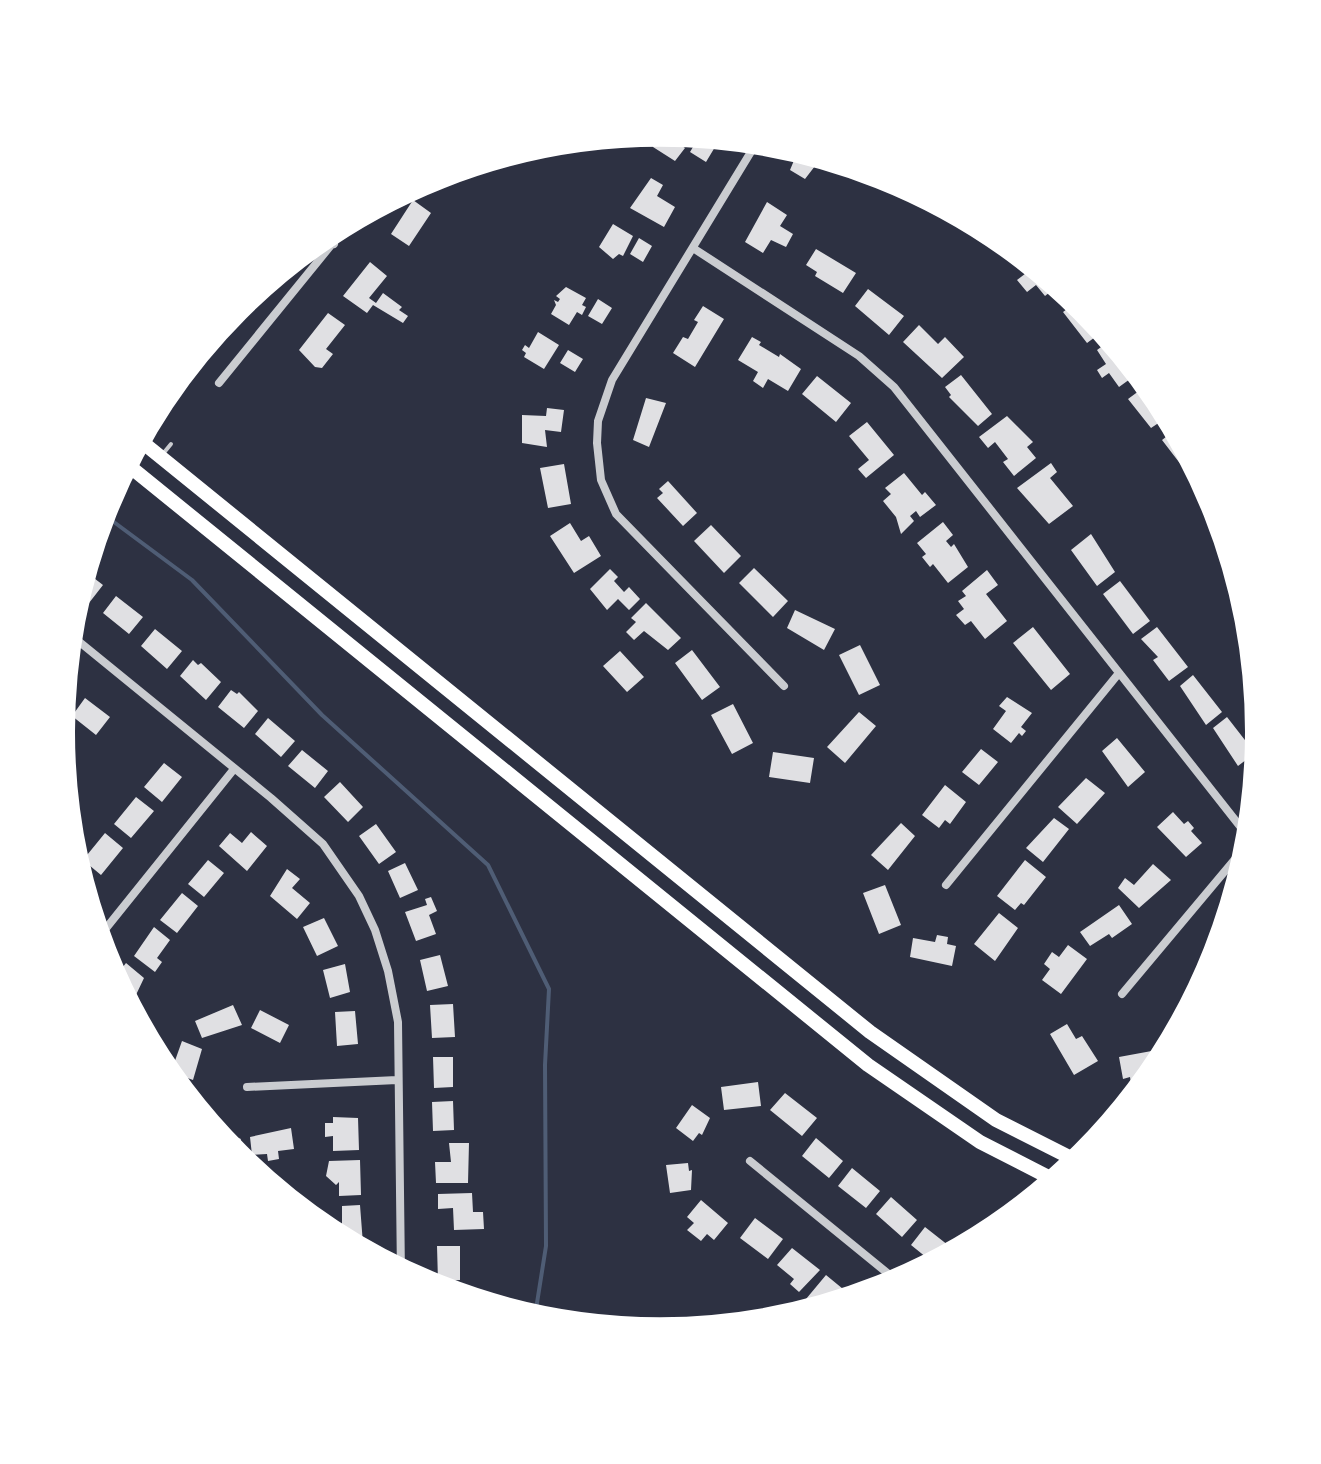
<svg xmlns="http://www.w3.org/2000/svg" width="1321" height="1464" viewBox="0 0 1321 1464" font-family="Raleway,sans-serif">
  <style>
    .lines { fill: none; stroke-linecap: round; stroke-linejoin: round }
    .stream { stroke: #4f5d75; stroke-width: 4 }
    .building { fill: #e0e0e3 }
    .service { stroke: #caccd0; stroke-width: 4 }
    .minor { stroke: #caccd0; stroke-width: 8 }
    .primary { stroke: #fff; stroke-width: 14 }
    .rim { fill: none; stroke: #fff; stroke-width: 10 }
  </style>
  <rect width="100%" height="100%" fill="#2d3142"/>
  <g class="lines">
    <path class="stream" d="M99 511 192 580 322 715 488 865 549 989 545 1065 546 1246 534 1322"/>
  </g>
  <path class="building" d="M659 128 677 129 671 139 685 148 675 161 653 147 651 142Z
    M699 137 715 147 706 162 690 152Z
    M800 146 825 153 805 179 790 170Z
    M651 178 663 185 657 196 675 207 664 227 630 208Z
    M413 200 431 213 409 246 391 234Z
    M767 202 787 215 780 226 793 234 786 247 771 240 763 253 745 242Z
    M613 224 633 236 623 256 619 254 613 259 599 247Z
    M639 238 652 246 643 262 630 254Z
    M816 249 856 273 843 293 815 276 817 272 806 265Z
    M370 262 387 276 369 298 376 303 383 293 402 307 399 310 408 316 403 323 373 305 367 313 343 296Z
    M1038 264 1068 289 1055 299 1050 292 1045 296 1036 285 1027 292 1017 280Z
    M566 287 586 298 582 305 586 307 582 315 577 312 569 325 551 314 556 305 554 300 558 302 560 299 556 296Z
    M868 289 904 316 889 335 855 306Z
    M598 299 612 308 602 324 588 316Z
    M1081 299 1106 329 1087 343 1063 312Z
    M703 306 724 319 695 367 673 353 683 337 688 339 698 322 694 320Z
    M328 313 345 325 326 349 333 354 322 368 315 367 299 350Z
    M919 325 938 344 945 337 964 357 942 378 903 342Z
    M538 332 559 345 544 369 524 357 526 353 522 350 525 345 529 348Z
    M752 337 761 342 759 345 779 357 780 354 801 369 788 391 768 379 763 388 753 381 758 372 738 360Z
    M1111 340 1126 359 1129 357 1137 374 1119 387 1109 373 1102 378 1097 370 1106 364 1097 350Z
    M568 350 583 359 575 372 560 363Z
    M961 375 992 414 978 426 949 397 951 395 945 387Z
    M817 376 851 403 836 422 802 394Z
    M1147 385 1169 416 1151 428 1128 399Z
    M646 398 666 403 649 447 633 440Z
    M547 408 564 410 561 432 545 430 547 447 522 443V415L546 416Z
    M1007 416 1033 442 1027 447 1036 458 1014 476 1003 462 1008 459 995 442 988 448 979 437Z
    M867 422 894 455 866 478 858 469 869 460 849 436Z
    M1179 427 1197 460 1185 470 1162 440Z
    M1051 463 1057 472 1050 478 1073 506 1049 524 1017 488Z
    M564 464 571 504 548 508 540 468Z
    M1203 471 1219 501 1220 513 1194 479Z
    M904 473 922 495 925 492 936 505 920 517 916 511 910 516 914 521 901 534 896 517 883 501 891 494 885 488Z
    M668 481 697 513 683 526 657 498 663 493 659 489Z
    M943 522 953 535 946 541 951 547 954 544 968 567 948 583 933 564 930 567 922 557 926 554 917 543Z
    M570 523 581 541 589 536 601 556 574 573 550 536Z
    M711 525 741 556 724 573 694 541Z
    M1091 534 1115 572 1097 586 1071 550Z
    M84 560 95 568 90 575 103 585 89 603 74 592Z
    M754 568 788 601 773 617 739 583Z
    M610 569 618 577 614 581 624 592 629 587 640 599 629 610 618 599 607 610 590 589Z
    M987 570 998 585 986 594 1007 621 985 639 971 621 965 625 956 615 964 609 958 601 966 596 962 591Z
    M1120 581 1150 621 1133 634 1103 594Z
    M116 596 143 617 129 634 103 613Z
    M646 603 681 638 668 650 644 631 634 640 626 632 636 622 631 618Z
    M795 610 835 629 824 650 787 628Z
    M1033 627 1070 674 1051 690 1013 643Z
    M1157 627 1188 667 1169 681 1153 660 1158 657 1141 639Z
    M155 629 182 651 167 669 141 646Z
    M860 645 880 685 859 695 839 655Z
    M692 650 720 687 702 700 675 663Z
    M620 651 644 677 627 692 603 666Z
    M193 660 198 665 201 663 221 682 206 700 180 676Z
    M1193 675 1222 712 1206 725 1180 686Z
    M231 690 237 694 239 692 258 711 244 728 218 707Z
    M1007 697 1032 713 1021 727 1026 731 1022 736 1019 733 1011 743 993 729 1006 711 999 706Z
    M85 698 110 717 96 735 72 716Z
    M733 704 753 743 732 754 711 715Z
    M859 712 876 726 845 763 827 747Z
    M1227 717 1255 753 1238 766 1213 728Z
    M268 718 295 741 281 757 255 734Z
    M56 728 74 742 59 761 56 732Z
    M1117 738 1145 772 1128 787 1102 751Z
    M981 749 998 762 979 785 962 772Z
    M302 750 328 771 315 788 288 766Z
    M773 752 814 758 810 783 769 777Z
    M1262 758 1260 787H1256L1244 774Z
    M164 763 182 777 162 802 144 787Z
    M1086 778 1105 793 1077 824 1058 807Z
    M340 782 363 807 348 822 324 797Z
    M945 785 966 802 950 824 945 820 939 828 922 815Z
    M136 797 154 811 131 838 114 824Z
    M1173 812 1184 824 1188 821 1194 828 1191 831 1202 843 1186 857 1157 827Z
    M1054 818 1069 829 1043 862 1026 848Z
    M901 823 915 836 888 870 871 855Z
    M376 824 396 852 379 864 359 836Z
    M251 832 267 846 247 871 219 846 230 833 242 843Z
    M105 833 123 848 101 875 83 860Z
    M208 860 224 873 204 897 188 884Z
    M1025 860 1046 877 1024 905 1021 903 1015 910 997 896Z
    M405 863 418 890 400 898 388 871Z
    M1153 864 1171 880 1139 908 1118 888 1125 878 1134 885Z
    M73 867 94 884 82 898 81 895Z
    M287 869 300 879 292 888 310 903 297 919 270 896Z
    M885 885 901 925 879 934 863 893Z
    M182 893 198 906 177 933 160 920Z
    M431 897 437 911 429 915 436 934 416 941 405 912 427 905 425 899Z
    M1119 905 1132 924 1112 938 1109 934 1090 946 1080 932Z
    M999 913 1018 928 995 961 974 944Z
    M324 918 338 946 317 956 303 927Z
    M154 927 170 940 157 958 162 962 155 972 134 956Z
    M937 935 948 937 947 944 956 946 952 966 910 957 913 938 935 942Z
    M1068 945 1087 959 1061 994 1042 980 1050 969 1044 964 1052 952 1059 957Z
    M1214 949 1221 955 1208 980 1196 971Z
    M440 955 448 986 427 991 420 960Z
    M126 963 144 978 135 997 130 994 123 1003 111 981 116 975 122 978 124 975 119 972Z
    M345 964 350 992 330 998 323 970Z
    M1191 994 1199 1001 1185 1026 1173 1017Z
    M453 1004 455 1037 432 1038 430 1005Z
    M233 1005 242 1025 202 1038 195 1021Z
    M260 1010 289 1025 280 1043 251 1028Z
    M355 1011 358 1044 337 1046 335 1012Z
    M1067 1024 1076 1039 1082 1036 1098 1061 1074 1075 1050 1034Z
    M182 1041 202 1049 193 1080 171 1072Z
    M1157 1050 1161 1071 1143 1075 1146 1086 1132 1089 1130 1077 1123 1079 1119 1057Z
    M433 1057H453V1087L434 1088Z
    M758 1082 761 1106 724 1110 721 1087Z
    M785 1093 817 1118 802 1136 770 1110Z
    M453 1101 454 1130 433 1131 432 1102Z
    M692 1105 710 1118 702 1135 699 1133 693 1141 676 1128Z
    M333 1117 358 1118 359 1150 333 1151V1136L325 1137V1123H333Z
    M210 1126 241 1139 233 1159 209 1130Z
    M291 1128 294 1149 278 1151 279 1159 268 1161 267 1154 252 1155 250 1137Z
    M816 1138 843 1161 829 1178 802 1156Z
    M449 1143H469L468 1183H436L435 1162H451Z
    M360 1160 361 1195 339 1196V1182L336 1185 326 1176 329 1161Z
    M688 1163 689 1171 692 1170 691 1190 670 1193 666 1165Z
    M852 1168 880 1191 866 1208 838 1186Z
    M472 1193 473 1212H483L484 1229 454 1230 453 1208 438 1209V1194Z
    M891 1197 917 1220 902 1237 876 1214Z
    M701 1200 728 1223 714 1240 707 1234 701 1241 687 1230 694 1223 687 1217Z
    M360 1205 363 1244 344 1245 333 1239V1232H342V1206Z
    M755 1218 783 1239 768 1259 740 1238Z
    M925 1227 953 1249 937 1266 911 1245Z
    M437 1246H460V1280L438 1281Z
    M792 1248 820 1270 799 1292 790 1284 794 1279 777 1265Z
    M826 1275 854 1298 850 1303 832 1309 822 1300 816 1307 806 1299Z"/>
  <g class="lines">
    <path class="service" d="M162 455 171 444"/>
    <path class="minor" d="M760 137 612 380 598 421 597 443 601 480 616 514 784 686
      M319 234 334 244
      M693 248 859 356 894 387 1254 844
      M219 383 358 212
      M66 631 271 798 323 844 359 896 375 930 388 971 398 1022 401 1275
      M63 660 78 641
      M946 885 1119 673
      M95 942 234 769
      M1122 994 1251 840
      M247 1087 397 1080
      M750 1161 902 1285"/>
    <path class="primary" d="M136 437 870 1032 996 1120 1083 1164
      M123 461 868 1065 980 1142 1060 1183"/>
  </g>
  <path d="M0 0H1321V1464H0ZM70 732a590 590 0 1 1 1180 0a590 590 0 1 1-1180 0Z" fill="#fff" fill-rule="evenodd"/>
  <path class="rim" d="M70 732a590 590 0 1 1 1180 0a590 590 0 1 1-1180 0Z"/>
</svg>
